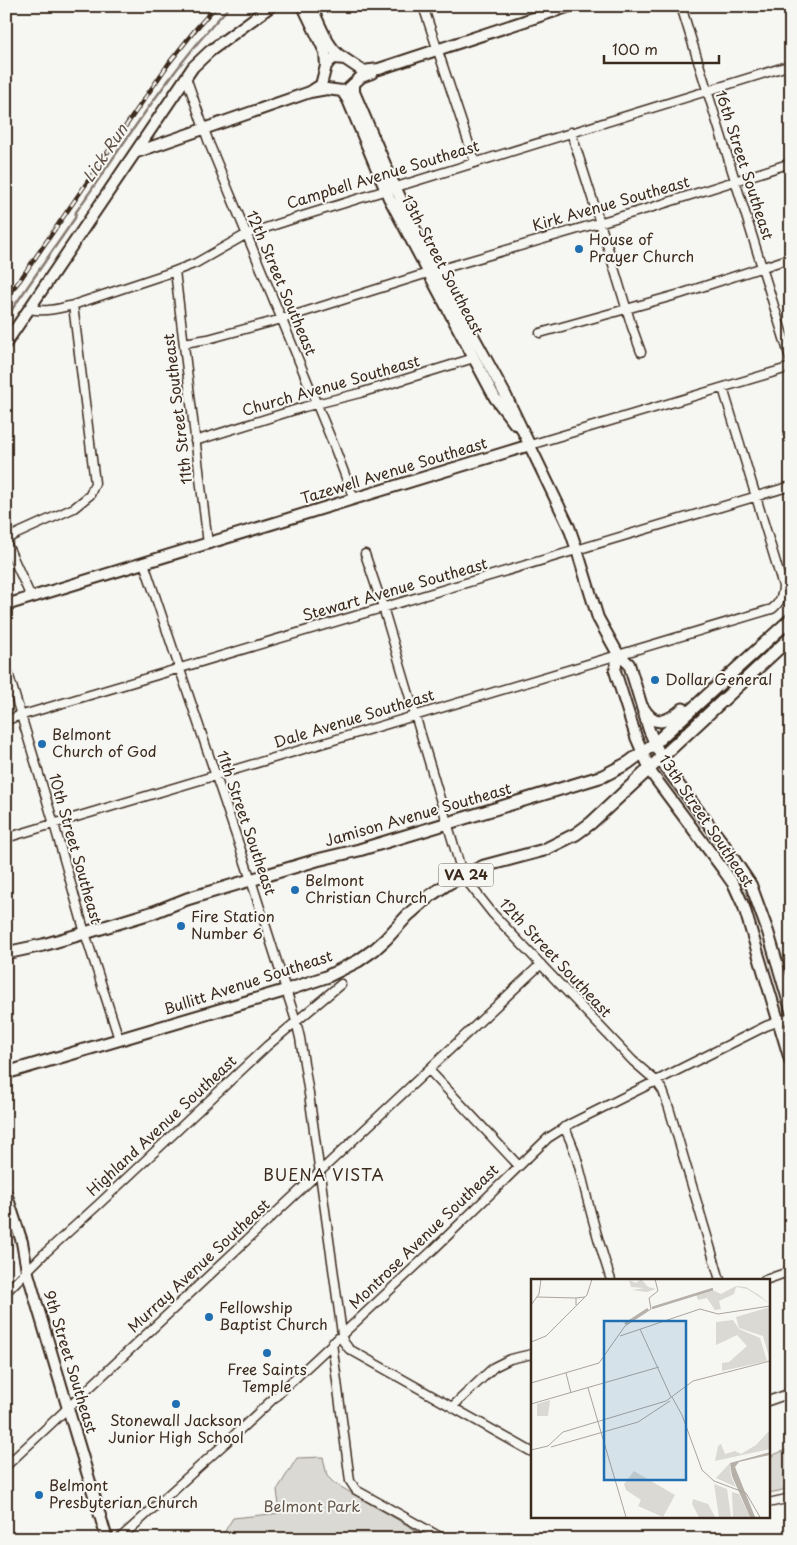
<svg xmlns="http://www.w3.org/2000/svg" width="797" height="1545" viewBox="0 0 797 1545" font-family="'Playpen Sans',sans-serif">
  <style>
    .green { fill: #dad9d3; stroke: #8a8278 }
    .lines { fill: none; stroke-linecap: round; stroke-linejoin: round }
    .stream { stroke: #857a71; stroke-width: 2.5 }
    .street-casing { stroke: #3b2a1e; stroke-width: 11 }
    .secondary-casing { stroke: #3b2a1e; stroke-width: 14 }
    .primary-casing { stroke: #3b2a1e; stroke-width: 15 }
    .street { stroke: #f6f6f2; stroke-width: 8 }
    .secondary { stroke: #f6f6f2; stroke-width: 10 }
    .primary { stroke: #f6f6f2; stroke-width: 11 }
    .rail-casing { stroke: #3b2a1e; stroke-width: 4.5 }
    .rail { stroke: #f6f6f2; stroke-width: 2.5; stroke-dasharray: 8; stroke-linecap: butt }
    .poi-dot { fill: #1f6fb2; stroke: #f6f6f2; stroke-width: 2 }
    .labels { text-anchor: middle; stroke-width: 4; stroke-linejoin: round; paint-order: stroke }
    .shield { fill: #f6f6f2; stroke: #73675e; stroke-width: 1 }
    .shield-label { font-size: 14px; font-weight: bold; fill: #3b2a1e }
    .street-label { font-size: 15px; fill: #3b2a1e; stroke: #f6f6f2 }
    .poi-label { font-size: 15px; fill: #3b2a1e; stroke: #f6f6f2; text-anchor: start }
    .park-label { font-size: 15px; fill: #63564b; stroke: #f6f6f2 }
    .water-label { font-size: 16px; font-style: italic; fill: #605248; stroke: #f6f6f2 }
    .neighbourhood-label { font-size: 16px; letter-spacing: 1px; fill: #3b2a1e; stroke: #f6f6f2 }
    .inset-river { fill: none; stroke: #b6b0a9; stroke-width: 2.5 }
    .inset-road { fill: none; stroke: #aba49d; stroke-width: 1 }
    .view { fill: #1f6fb2; fill-opacity: 0.15; stroke: #1f6fb2; stroke-width: 2.5 }
    .inset-edge { fill: none; stroke: #3b2a1e; stroke-width: 2.5 }
  </style>
  <rect width="100%" height="100%" fill="#f6f6f2"/>
  <filter id="ink" filterUnits="userSpaceOnUse"><feTurbulence type="fractalNoise" baseFrequency=".02" numOctaves="2"/><feDisplacementMap in="SourceGraphic" scale="10" xChannelSelector="R" yChannelSelector="G"/><feConvolveMatrix kernelMatrix="1 2 1 2 8 2 1 2 1" color-interpolation-filters="sRGB"/></filter>
  <g filter="url(#ink)">
    <path class="green" d="M791 1448V1487L779 1491 768 1493V1457Z
      M323 1457 327 1476 334 1483 431 1539H220L233 1518 280 1513 277 1490 297 1458Z"/>
    <g class="lines">
      <path class="stream" d="M6 318 75 218 76 212C125 142 171 69 230 6"/>
      <g class="street-casing">
        <path id="street" d="M423 6 475 162
          M681 6 791 361
          M186 77 209 143 334 446 354 499
          M571 132 608 248 632 327 641 352
          M438 270 653 207 791 163
          M175 271 208 544
          M29 309C45 312 58 309 73 305L175 271 196 263 247 234 296 218 791 65
          M540 333 680 294 791 258
          M184 343 208 339 282 319 428 273
          M195 441 304 407 360 393 474 358
          M530 445 791 367
          M6 542 12 536 74 508 90 495 95 483 73 305
          M6 542 31 597
          M365 554 383 607 463 876 493 914 510 932 633 1061 656 1081 663 1091 669 1108 720 1280
          M144 563 251 880 296 1021 300 1038 309 1094 343 1341 349 1349 532 1452
          M6 666 54 824 85 933 119 1039
          M6 720 791 486
          M6 838 772 609C780 603 783 596 783 586L723 388
          M429 1070 519 1166
          M564 1127C576 1149 581 1174 587 1198 594 1225 602 1253 611 1280
          M765 1280 791 1271
          M6 1292 44 1254 99 1204 267 1046 341 984
          M332 1343 350 1481 356 1490 444 1539
          M768 1401 791 1393
          M452 1407 494 1367 510 1359 532 1354
          M6 1466 541 964
          M768 1503 791 1498
          M119 1539 231 1438 434 1249 548 1138 570 1124 766 1026 791 1017"/>
      </g>
      <g class="secondary-casing">
        <path id="secondary" d="M303 6 325 52 326 66
          M311 6C319 22 328 51 344 58
          M354 84V92L390 176 415 229 505 394 569 527 577 550 598 618 618 654 629 664 649 730 666 768 723 843 751 885 768 932 791 1010
          M342 91 348 100 389 198 495 398 515 424
          M310 92 321 85 326 66 330 61 334 58 345 59 363 71 379 69 570 6
          M137 152 310 92 327 89 342 91 347 90 361 77 372 73
          M6 343 193 67 210 51 271 6
          M6 605 530 445
          M618 654 615 671 636 737 652 774 722 868 734 885 744 907 791 1063
          M6 1193 22 1242 27 1270 38 1308 107 1539"/>
      </g>
      <g class="primary-casing">
        <path id="primary" d="M643 708C655 728 668 722 683 709
          M6 953 43 945 85 933 154 912 187 899 317 860 359 850 603 776 628 763 655 743 791 619
          M6 1073 287 990 326 977 358 961 375 949 386 939 408 915 431 895 449 883 484 866 544 850 576 834 591 823 791 637"/>
      </g>
      <use href="#street" class="street"/>
      <use href="#secondary" class="secondary"/>
      <use href="#primary" class="primary"/>
      <g class="rail-casing">
        <path id="rail" d="M6 297 20 280 169 63 195 30 216 6"/>
      </g>
      <use href="#rail" class="rail"/>
    </g>
  </g>
  <g class="poi-dot">
    <circle cx="579" cy="249" r="5"/>
    <circle cx="655" cy="680" r="5"/>
    <circle cx="42" cy="744" r="5"/>
    <circle cx="295" cy="890" r="5"/>
    <circle cx="181" cy="926" r="5"/>
    <circle cx="209" cy="1317" r="5"/>
    <circle cx="267" cy="1353" r="5"/>
    <circle cx="176" cy="1404" r="5"/>
    <circle cx="39" cy="1495" r="5"/>
  </g>
  <g class="labels">
    <rect class="shield" x="438.5" y="863.5" width="55" height="23" rx="4"/>
    <g class="shield-label">
      <text x="466" y="880">VA 24</text>
    </g>
    <g class="street-label">
      <text transform="translate(744 165) rotate(72)" y="5">16th Street Southeast</text>
      <text transform="translate(383 175) rotate(-17)" y="5">Campbell Avenue Southeast</text>
      <text transform="translate(611 204) rotate(-16)" y="5">Kirk Avenue Southeast</text>
      <text transform="translate(442 265) rotate(62)" y="5">13th Street Southeast</text>
      <text transform="translate(281 283) rotate(67)" y="5">12th Street Southeast</text>
      <text transform="translate(331 386) rotate(-16)" y="5">Church Avenue Southeast</text>
      <text transform="translate(178 409) rotate(-97)" y="5">11th Street Southeast</text>
      <text transform="translate(394 471) rotate(-17)" y="5">Tazewell Avenue Southeast</text>
      <text transform="translate(395 590) rotate(-16)" y="5">Stewart Avenue Southeast</text>
      <text transform="translate(354 719) rotate(-17)" y="5">Dale Avenue Southeast</text>
      <text transform="translate(418 815) rotate(-16)" y="5">Jamison Avenue Southeast</text>
      <text transform="translate(706 821) rotate(56)" y="5">13th Street Southeast</text>
      <text transform="translate(246 823) rotate(71)" y="5">11th Street Southeast</text>
      <text transform="translate(75 849) rotate(74)" y="5">10th Street Southeast</text>
      <text transform="translate(555 958) rotate(47)" y="5">12th Street Southeast</text>
      <text transform="translate(248 983) rotate(-18)" y="5">Bullitt Avenue Southeast</text>
      <text transform="translate(162 1126) rotate(-43)" y="5">Highland Avenue Southeast</text>
      <text transform="translate(424 1237) rotate(-44)" y="5">Montrose Avenue Southeast</text>
      <text transform="translate(199 1266) rotate(-43)" y="5">Murray Avenue Southeast</text>
      <text transform="translate(70 1362) rotate(73)" y="5">9th Street Southeast</text>
    </g>
    <g class="poi-label">
      <text x="589" y="245">House of<tspan x="589" dy="17">Prayer Church</tspan></text>
      <text x="665" y="685">Dollar General</text>
      <text x="52" y="740">Belmont<tspan x="52" dy="17">Church of God</tspan></text>
      <text x="305" y="886">Belmont<tspan x="305" dy="17">Christian Church</tspan></text>
      <text x="191" y="922">Fire Station<tspan x="191" dy="17">Number 6</tspan></text>
      <text x="219" y="1313">Fellowship<tspan x="219" dy="17">Baptist Church</tspan></text>
      <text x="267" y="1375" text-anchor="middle">Free Saints<tspan x="267" dy="17">Temple</tspan></text>
      <text x="176" y="1426" text-anchor="middle">Stonewall Jackson<tspan x="176" dy="17">Junior High School</tspan></text>
      <text x="49" y="1491">Belmont<tspan x="49" dy="17">Presbyterian Church</tspan></text>
    </g>
    <g class="park-label">
      <text x="312" y="1512">Belmont Park</text>
    </g>
    <g class="water-label">
      <text transform="translate(105 153) rotate(-56)" y="6">Lick Run</text>
    </g>
    <g class="neighbourhood-label">
      <text x="324" y="1181">BUENA VISTA</text>
    </g>
  </g>
  <g transform="translate(531 1279)">
    <rect width="239" height="239" fill="#f6f6f2"/>
    <path d="M110 0 117 8 125 10 116 13 101 11 114 9 100 8 98 1 105 4ZM205 7 215 8 228 16 239 25 216 10 205 8 203 15 188 22 190 30 184 31 176 19 167 21 165 15 179 10 190 15ZM239 28V81L232 57 208 49 205 38ZM202 41 208 50 229 59 236 82 191 92V84L198 83 216 67 206 56 185 66V43ZM19 121 17 137H6V125ZM239 151V170L184 182 187 167 190 165 194 175 204 172 210 175 225 166ZM199 184 200 197 205 208 185 199ZM103 192 144 216 132 238 107 227 110 221 95 211 93 205ZM183 205 196 210 200 238H188ZM201 213 208 215 219 238H202ZM162 220 177 225 184 238H168L161 225Z" fill="#dad9d3"/>
    <path d="M239 173V176L208 183 204 188 224 238H219L201 197 199 184Z" fill="#b6b0a9"/>
    <path class="inset-river" d="M121 29 182 10M94 45 117 30"/>
    <path class="inset-road" d="M6 18 45 19M0 26 8 15 10 0M45 26V19L54 18M109 50 140 118M89 57 169 30 187 35 239 27M0 63 15 57 56 16 61 0M35 94 40 114M0 104 68 84 94 47 120 30 118 19 127 12 124 0M57 109 95 238M141 118 151 136 171 191 183 202 215 214 229 238M0 125 128 88M20 168 107 143 139 122M0 171 17 167 32 153 135 122 162 102 239 82"/>
    <path class="view" d="M73 42H155V201H73Z"/>
    <rect width="239" height="239" class="inset-edge"/>
  </g>
  <rect width="797" height="1545" fill="none" stroke="#f6f6f2" stroke-width="25"/>
  <rect x="12" y="12" width="772" height="1520" fill="none" stroke="#3b2a1e" stroke-width="2" filter="url(#ink)"/>
  <path d="M604 55v8h115v-8" fill="none" stroke="#3b2a1e" stroke-width="2.5"/>
  <text x="612" y="55" font-size="15" fill="#3b2a1e" stroke="#f6f6f2" stroke-width="4" paint-order="stroke">100 m</text>
</svg>
